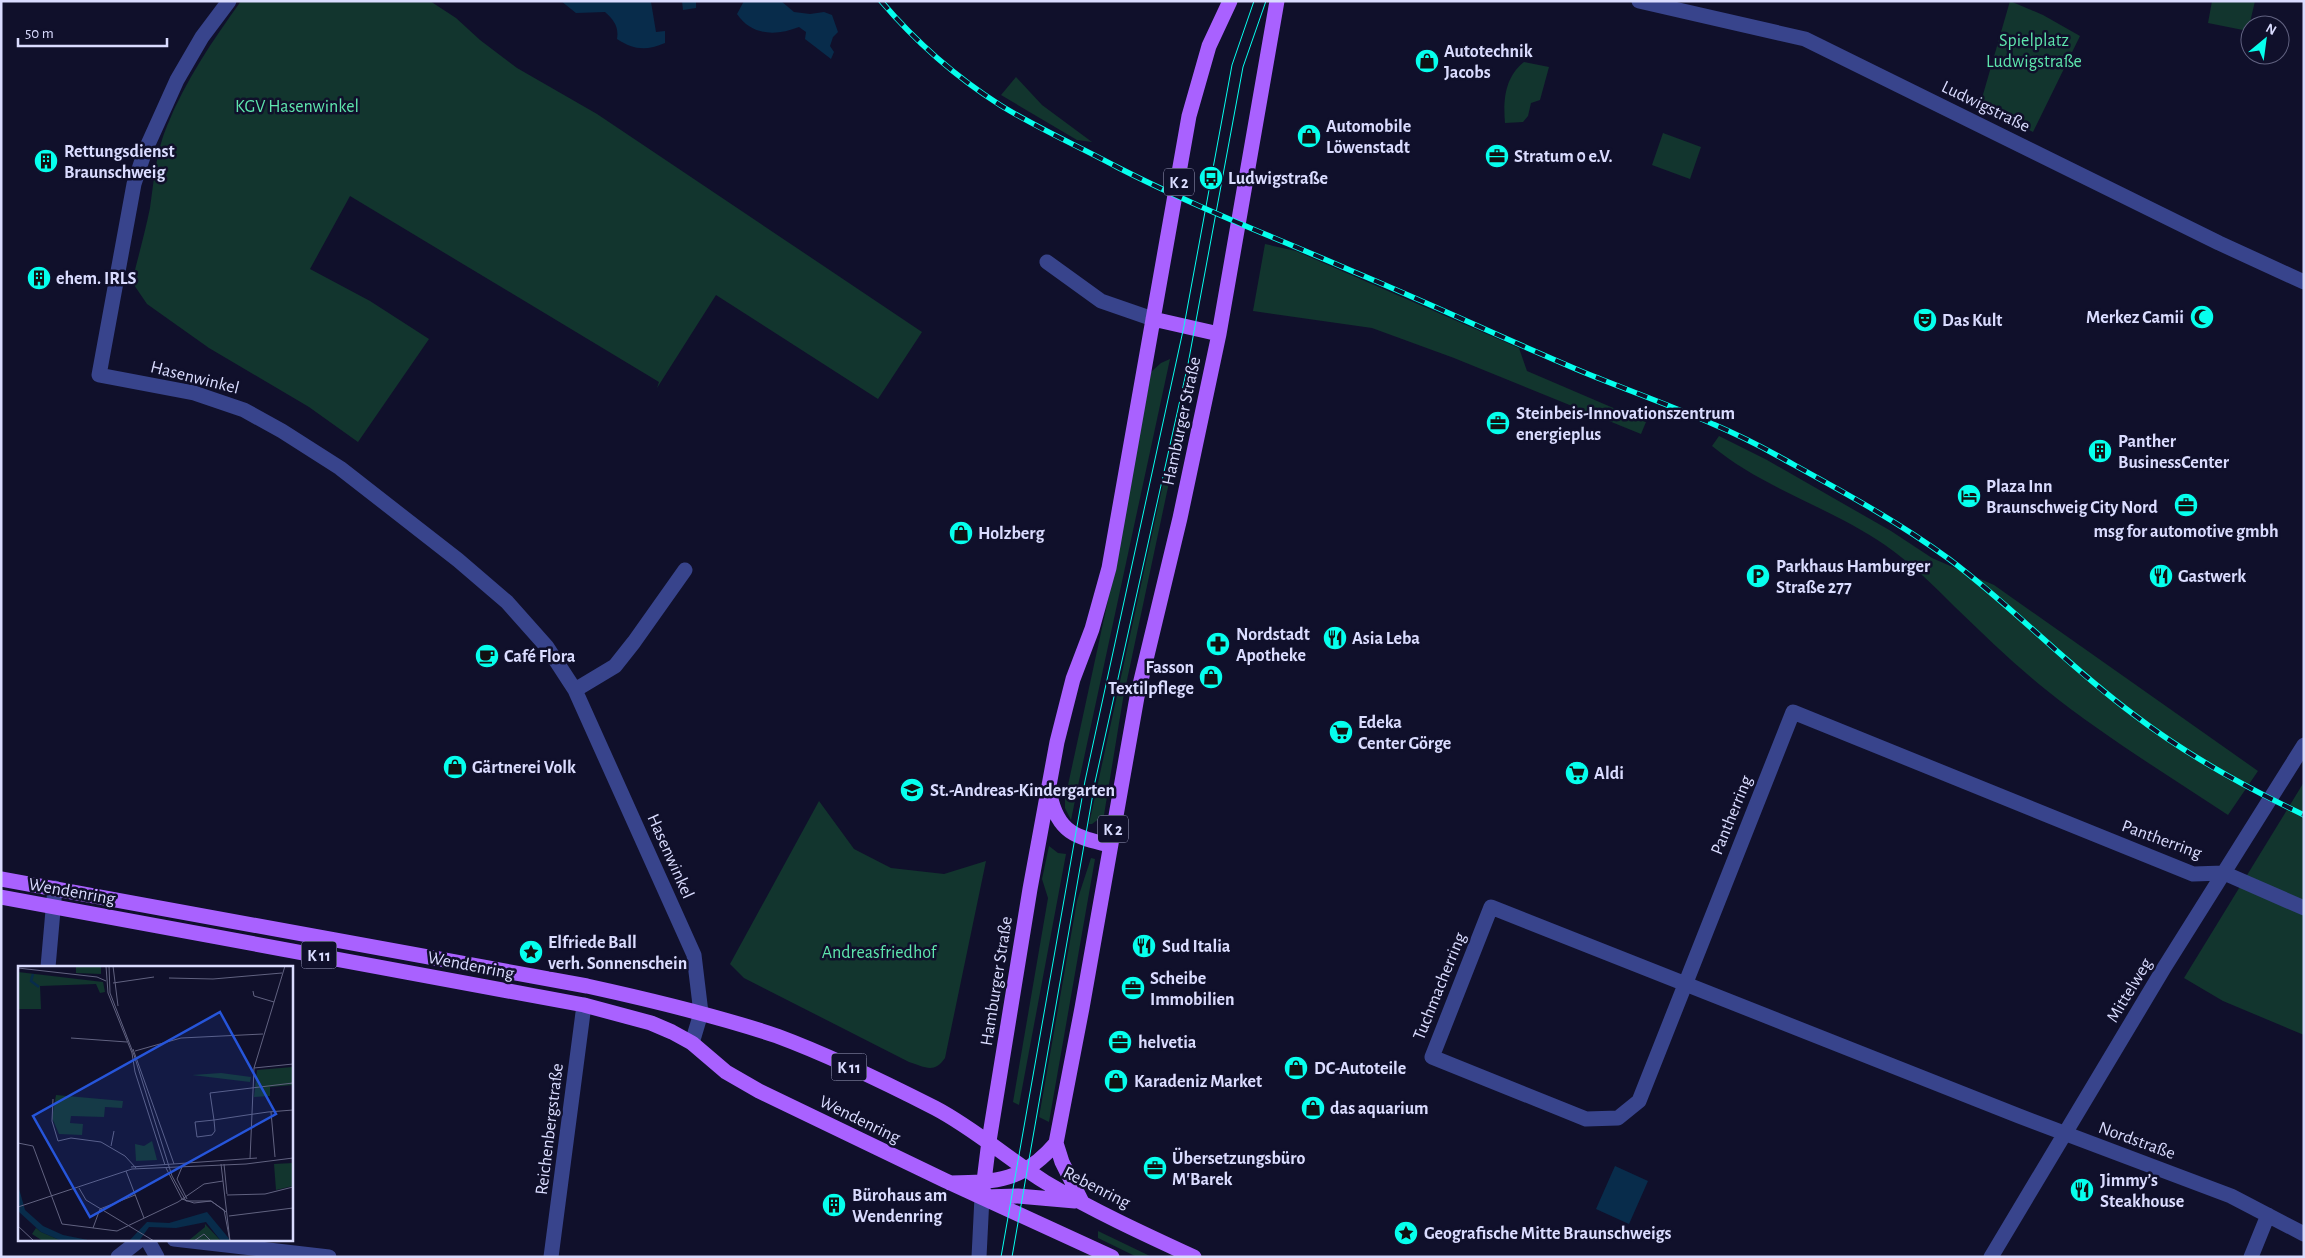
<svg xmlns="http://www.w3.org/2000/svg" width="2305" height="1258" viewBox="0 0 2305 1258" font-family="'Alegreya Sans',sans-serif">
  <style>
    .green { fill: #12352e }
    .water { fill: #082c4b }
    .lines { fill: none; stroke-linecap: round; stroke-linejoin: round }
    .minor { stroke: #38448c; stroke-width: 15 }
    .major { stroke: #a961ff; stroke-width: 15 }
    .tram { stroke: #06ffed; stroke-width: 1 }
    .rail-casing { stroke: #06ffed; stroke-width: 5.5 }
    .rail { stroke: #10102b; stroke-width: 4; stroke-dasharray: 11; stroke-linecap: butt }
    .labels { text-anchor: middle; stroke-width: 5; stroke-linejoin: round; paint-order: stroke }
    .shield { fill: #10102b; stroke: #9d9fbf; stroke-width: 1 }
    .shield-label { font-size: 16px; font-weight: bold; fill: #dadcff }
    .park-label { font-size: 18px; fill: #5ee6ad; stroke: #10102b }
    .poi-label { font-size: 18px; font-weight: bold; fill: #dadcff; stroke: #10102b; text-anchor: start }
    .street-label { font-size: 18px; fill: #dadcff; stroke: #10102b }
    .inset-river { fill: none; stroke: #082c4b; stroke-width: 2.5 }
    .inset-road { fill: none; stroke: #616280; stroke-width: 1 }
    .view { fill: #2655da; fill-opacity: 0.15; stroke: #2655da; stroke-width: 2.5 }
    .inset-edge { fill: none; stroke: #dadcff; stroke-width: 2.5 }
  </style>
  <rect width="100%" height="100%" fill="#10102b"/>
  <path class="green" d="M241 1H430L456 18 480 40 517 68 597 114 922 332 878 399 716 295 657 388 659 382 350 196 310 269 370 301 429 339 358 442 309 407 209 348 147 304 132 282C138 257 145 233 150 208 154 180 156 152 167 126 185 81 213 40 241 1Z
    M2010 1 2043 15 2080 36 2033 132 1980 105Z
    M2212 1H2255L2248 31 2208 23Z
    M1524 62 1549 67 1540 100 1531 103 1528 116 1523 122 1505 123C1503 100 1505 77 1524 62Z
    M1016 77 1042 105 1092 142 1077 140 1001 95Z
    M1663 133 1701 147 1690 179 1652 165Z
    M1265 244 1296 251 1519 348 1527 371 1646 422 1641 434 1454 358 1372 328 1253 311Z
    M1170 359 1079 781 1071 820 1065 808V799L1116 563 1151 372 1161 363Z
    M1183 392 1188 393 1123 699 1104 815 1092 824H1089Z
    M1719 436 1767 460 1891 531 1932 558 1994 585 2258 771 2228 815C2166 774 2102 735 2045 689 2014 664 1984 635 1955 607 1933 585 1911 563 1885 545 1830 507 1764 489 1712 446Z
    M2304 782V1035L2223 1001 2184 978Z
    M819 801 854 849 891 868 944 874 986 861 945 1058C934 1074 925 1067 909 1062L744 978 730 964Z
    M1049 846 1058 853 1066 854 1019 1105 1013 1102 1048 898 1042 879Z
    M1091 858 1095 859 1049 1122 1039 1117 1077 901Z
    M1098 1231 1152 1257H1137L1098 1238Z"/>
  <path class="water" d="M561 1H654L651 2 656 32 665 31V43C646 51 634 50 617 39 619 27 614 20 605 12L576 13Z
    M682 1H696V8L683 10Z
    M744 1H781L794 12 810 14 824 12 832 15 838 32 833 37 830 46 834 52 831 59 805 39 806 32 799 27C776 36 752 36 737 14Z
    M1615 1166 1648 1181 1629 1224 1596 1209Z"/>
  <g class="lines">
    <path class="minor" d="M229 1 202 37 177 80 145 151 134 184 99 375 194 393 244 410 282 431 340 468 458 560 507 602 547 647 575 690 694 955 701 1013 692 1043
      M1639 1 1805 39 2219 243 2304 282
      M1047 262 1101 301 1153 319
      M575 690 615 666 634 642 685 570
      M2304 908 2224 873 2193 874 1793 712 1639 1101 1618 1118 1586 1119 1432 1057 1491 907 2019 1116 2231 1196 2304 1234
      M48 967 55 888
      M147 1239 157 1257
      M174 1239 329 1257
      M118 1257 141 1239
      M551 1257 584 1005
      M979 1257 982 1197
      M1991 1257 2164 968 2304 745
      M2251 1257 2268 1215"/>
    <path class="major" d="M1153 319 1219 334
      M1050 795C1058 833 1076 837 1110 845
      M1 879 587 986C651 1000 715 1015 777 1036 831 1056 884 1082 935 1108 975 1129 1008 1159 1045 1182 1092 1210 1144 1234 1194 1257
      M1 897 584 1005 651 1023 672 1032 692 1043 726 1072 759 1091 944 1180 1112 1257
      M1056 1143 1062 1162 1082 1202
      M950 1183C997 1182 1024 1181 1056 1143L1082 1008 1137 697 1180 518 1219 334 1277 1
      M982 1197 989 1141 1030 889 1057 742 1073 679 1092 629 1109 568 1189 116 1209 46 1230 1
      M984 1197 1018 1196 1075 1201"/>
    <path class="tram" d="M1001 1257 1085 781 1184 326 1232 65 1254 1
      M1012 1257 1095 782 1188 364 1243 67 1266 1"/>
    <g class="rail-casing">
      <path id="rail" d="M881 1C915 41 956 77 1000 105 1037 128 1078 146 1117 167 1193 206 1274 237 1352 271 1431 304 1509 341 1588 374 1652 400 1718 422 1778 456 1836 488 1896 520 1949 559 2013 607 2068 666 2133 714 2185 754 2245 787 2304 815"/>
    </g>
    <use href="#rail" class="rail"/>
  </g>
  <defs>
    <g id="shop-disc" transform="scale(1.25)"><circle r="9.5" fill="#06ffed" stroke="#10102b"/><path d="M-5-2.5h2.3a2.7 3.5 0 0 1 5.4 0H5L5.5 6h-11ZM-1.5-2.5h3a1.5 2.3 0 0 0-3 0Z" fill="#111"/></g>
    <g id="office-disc" transform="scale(1.25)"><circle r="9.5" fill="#06ffed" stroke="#10102b"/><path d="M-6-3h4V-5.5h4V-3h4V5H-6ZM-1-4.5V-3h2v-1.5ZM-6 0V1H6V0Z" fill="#111"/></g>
    <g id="building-disc" transform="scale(1.25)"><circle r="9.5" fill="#06ffed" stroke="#10102b"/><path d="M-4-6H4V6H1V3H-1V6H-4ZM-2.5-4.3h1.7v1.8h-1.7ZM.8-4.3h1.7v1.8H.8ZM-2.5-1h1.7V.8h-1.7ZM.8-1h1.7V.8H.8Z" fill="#111"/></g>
    <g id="bus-disc" transform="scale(1.25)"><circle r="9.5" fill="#06ffed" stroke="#10102b"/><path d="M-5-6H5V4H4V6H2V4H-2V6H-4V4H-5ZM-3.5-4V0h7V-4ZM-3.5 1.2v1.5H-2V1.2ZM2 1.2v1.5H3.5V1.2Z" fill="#111"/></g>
    <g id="mosque-disc" transform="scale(1.25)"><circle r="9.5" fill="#06ffed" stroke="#10102b"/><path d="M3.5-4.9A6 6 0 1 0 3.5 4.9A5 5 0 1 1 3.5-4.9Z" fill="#111"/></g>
    <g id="theatre-disc" transform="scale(1.25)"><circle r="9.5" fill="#06ffed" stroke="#10102b"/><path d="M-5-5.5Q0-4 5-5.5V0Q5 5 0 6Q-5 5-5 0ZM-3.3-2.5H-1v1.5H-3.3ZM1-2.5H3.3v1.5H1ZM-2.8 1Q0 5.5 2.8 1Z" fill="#111"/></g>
    <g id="hotel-disc" transform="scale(1.25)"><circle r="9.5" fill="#06ffed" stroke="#10102b"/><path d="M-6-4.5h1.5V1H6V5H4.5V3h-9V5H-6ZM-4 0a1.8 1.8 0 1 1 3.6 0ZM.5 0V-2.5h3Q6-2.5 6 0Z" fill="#111"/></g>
    <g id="parking-disc" transform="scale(1.25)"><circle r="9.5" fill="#06ffed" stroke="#10102b"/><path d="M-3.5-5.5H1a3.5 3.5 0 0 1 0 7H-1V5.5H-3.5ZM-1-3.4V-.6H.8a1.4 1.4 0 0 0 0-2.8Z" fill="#111"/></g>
    <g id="restaurant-disc" transform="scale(1.25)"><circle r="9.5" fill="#06ffed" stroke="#10102b"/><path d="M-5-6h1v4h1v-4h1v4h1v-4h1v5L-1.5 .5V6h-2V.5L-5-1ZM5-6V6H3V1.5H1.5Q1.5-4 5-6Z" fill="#111"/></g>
    <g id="pharmacy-disc" transform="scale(1.25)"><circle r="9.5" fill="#06ffed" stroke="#10102b"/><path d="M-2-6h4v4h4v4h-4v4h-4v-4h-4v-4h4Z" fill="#111"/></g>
    <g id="cafe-disc" transform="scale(1.25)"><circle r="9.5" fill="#06ffed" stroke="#10102b"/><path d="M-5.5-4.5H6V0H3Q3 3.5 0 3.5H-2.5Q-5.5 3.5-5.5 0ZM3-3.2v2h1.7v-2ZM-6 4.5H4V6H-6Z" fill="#111"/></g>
    <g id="supermarket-disc" transform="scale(1.25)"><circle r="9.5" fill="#06ffed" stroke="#10102b"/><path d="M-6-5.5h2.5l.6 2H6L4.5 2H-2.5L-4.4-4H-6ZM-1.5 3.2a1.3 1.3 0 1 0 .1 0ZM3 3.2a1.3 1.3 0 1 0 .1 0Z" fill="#111"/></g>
    <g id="school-disc" transform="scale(1.25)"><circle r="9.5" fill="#06ffed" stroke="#10102b"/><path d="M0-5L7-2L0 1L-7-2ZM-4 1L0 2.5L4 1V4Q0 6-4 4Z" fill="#111"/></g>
    <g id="sight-disc" transform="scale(1.25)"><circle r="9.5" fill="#06ffed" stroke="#10102b"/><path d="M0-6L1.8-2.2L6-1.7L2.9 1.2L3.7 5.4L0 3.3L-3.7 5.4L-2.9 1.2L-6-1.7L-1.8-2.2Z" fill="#111"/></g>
  </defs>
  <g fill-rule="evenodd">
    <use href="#shop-disc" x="1427" y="61"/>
    <use href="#shop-disc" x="1309" y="136"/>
    <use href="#office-disc" x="1497" y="156"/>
    <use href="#building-disc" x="46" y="161"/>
    <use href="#bus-disc" x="1211" y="178"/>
    <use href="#building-disc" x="39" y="278"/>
    <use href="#mosque-disc" x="2202" y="317"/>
    <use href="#theatre-disc" x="1925" y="320"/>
    <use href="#office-disc" x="1498" y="423"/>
    <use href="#building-disc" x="2100" y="451"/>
    <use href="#hotel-disc" x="1969" y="496"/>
    <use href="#office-disc" x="2186" y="505"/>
    <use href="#shop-disc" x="961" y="533"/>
    <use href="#parking-disc" x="1758" y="576"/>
    <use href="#restaurant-disc" x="2161" y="576"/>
    <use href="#restaurant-disc" x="1335" y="638"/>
    <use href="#pharmacy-disc" x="1218" y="644"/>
    <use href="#cafe-disc" x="487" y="656"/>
    <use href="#shop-disc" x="1211" y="677"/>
    <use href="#supermarket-disc" x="1341" y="732"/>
    <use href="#shop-disc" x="455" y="767"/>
    <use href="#supermarket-disc" x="1577" y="773"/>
    <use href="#school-disc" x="912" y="790"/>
    <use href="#restaurant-disc" x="1144" y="946"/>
    <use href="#sight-disc" x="531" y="952"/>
    <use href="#office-disc" x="1133" y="988"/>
    <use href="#office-disc" x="1120" y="1042"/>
    <use href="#shop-disc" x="1296" y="1068"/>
    <use href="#shop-disc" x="1116" y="1081"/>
    <use href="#shop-disc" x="1313" y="1108"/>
    <use href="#office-disc" x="1155" y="1168"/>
    <use href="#restaurant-disc" x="2082" y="1190"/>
    <use href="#building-disc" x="834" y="1205"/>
    <use href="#sight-disc" x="1406" y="1233"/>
  </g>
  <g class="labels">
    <g class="shield">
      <rect x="1164" y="168.5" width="30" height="27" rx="4"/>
      <rect x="1098" y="815.5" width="30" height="27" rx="4"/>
      <rect x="301.5" y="941.5" width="35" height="27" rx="4"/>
      <rect x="831.5" y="1053.5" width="35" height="27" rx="4"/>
    </g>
    <g class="shield-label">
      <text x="1179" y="188">K 2</text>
      <text x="1113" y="835">K 2</text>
      <text x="319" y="961">K 11</text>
      <text x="849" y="1073">K 11</text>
    </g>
    <g class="park-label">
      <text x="2034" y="46">Spielplatz<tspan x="2034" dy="21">Ludwigstraße</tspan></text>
      <text x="297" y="112">KGV Hasenwinkel</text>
      <text x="879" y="958">Andreasfriedhof</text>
    </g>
    <g class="poi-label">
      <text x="1444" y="57">Autotechnik<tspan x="1444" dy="21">Jacobs</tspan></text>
      <text x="1326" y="132">Automobile<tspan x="1326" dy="21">Löwenstadt</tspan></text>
      <text x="64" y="157">Rettungsdienst<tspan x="64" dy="21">Braunschweig</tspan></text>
      <text x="1514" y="162">Stratum 0 e.V.</text>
      <text x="1228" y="184">Ludwigstraße</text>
      <text x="56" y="284">ehem. IRLS</text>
      <text x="2184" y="323" text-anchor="end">Merkez Camii</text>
      <text x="1942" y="326">Das Kult</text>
      <text x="1516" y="419">Steinbeis-Innovationszentrum<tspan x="1516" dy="21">energieplus</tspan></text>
      <text x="2118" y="447">Panther<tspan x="2118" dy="21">BusinessCenter</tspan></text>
      <text x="1986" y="492">Plaza Inn<tspan x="1986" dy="21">Braunschweig City Nord</tspan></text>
      <text x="2186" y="537" text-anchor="middle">msg for automotive gmbh</text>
      <text x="978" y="539">Holzberg</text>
      <text x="1776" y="572">Parkhaus Hamburger<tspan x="1776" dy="21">Straße 277</tspan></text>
      <text x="2178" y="582">Gastwerk</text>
      <text x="1236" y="640">Nordstadt<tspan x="1236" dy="21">Apotheke</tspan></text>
      <text x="1352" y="644">Asia Leba</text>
      <text x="504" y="662">Café Flora</text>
      <text x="1194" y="673" text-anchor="end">Fasson<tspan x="1194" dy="21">Textilpflege</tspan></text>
      <text x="1358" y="728">Edeka<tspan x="1358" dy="21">Center Görge</tspan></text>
      <text x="472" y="773">Gärtnerei Volk</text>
      <text x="1594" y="779">Aldi</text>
      <text x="930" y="796">St.-Andreas-Kindergarten</text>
      <text x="548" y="948">Elfriede Ball<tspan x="548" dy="21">verh. Sonnenschein</tspan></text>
      <text x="1162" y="952">Sud Italia</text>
      <text x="1150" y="984">Scheibe<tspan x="1150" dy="21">Immobilien</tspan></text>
      <text x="1138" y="1048">helvetia</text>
      <text x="1314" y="1074">DC-Autoteile</text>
      <text x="1134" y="1087">Karadeniz Market</text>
      <text x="1330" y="1114">das aquarium</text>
      <text x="1172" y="1164">Übersetzungsbüro<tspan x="1172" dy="21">M'Barek</tspan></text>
      <text x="2100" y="1186">Jimmy’s<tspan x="2100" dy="21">Steakhouse</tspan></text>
      <text x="852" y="1201">Bürohaus am<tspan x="852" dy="21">Wendenring</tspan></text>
      <text x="1424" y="1239">Geografische Mitte Braunschweigs</text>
    </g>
    <g class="street-label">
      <text transform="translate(1986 106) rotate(26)" y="6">Ludwigstraße</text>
      <text transform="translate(195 377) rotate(14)" y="6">Hasenwinkel</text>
      <text transform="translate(1181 421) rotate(-78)" y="6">Hamburger Straße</text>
      <text transform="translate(1731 815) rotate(-68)" y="6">Pantherring</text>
      <text transform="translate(2162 839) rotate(20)" y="6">Pantherring</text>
      <text transform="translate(671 856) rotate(66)" y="6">Hasenwinkel</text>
      <text transform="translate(72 891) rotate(10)" y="6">Wendenring</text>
      <text transform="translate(471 965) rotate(11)" y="6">Wendenring</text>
      <text transform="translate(996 981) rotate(-81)" y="6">Hamburger Straße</text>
      <text transform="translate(1439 986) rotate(-68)" y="6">Tuchmacherring</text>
      <text transform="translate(2129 990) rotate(-59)" y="6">Mittelweg</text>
      <text transform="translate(860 1119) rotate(26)" y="6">Wendenring</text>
      <text transform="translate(549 1129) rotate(-83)" y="6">Reichenbergstraße</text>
      <text transform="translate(2137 1140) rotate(20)" y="6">Nordstraße</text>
      <text transform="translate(1097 1187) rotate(27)" y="6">Rebenring</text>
    </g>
  </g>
  <g transform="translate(18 966)">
    <rect width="275" height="275" fill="#10102b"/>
    <path d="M58 0H83V8L58 7ZM0 6 85 16 87 26 82 27 78 18 22 20 23 43H0ZM275 101V119L252 121V130L236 131 239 104ZM203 107 233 111 232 116 174 109ZM38 129 105 135 104 142 87 141 86 151 53 150 52 157 65 158 64 169 41 168 34 152ZM134 175 139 194 118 195 117 178 126 180ZM275 197V220L258 224 256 198ZM187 258 203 275H170L187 261ZM18 262 23 266 44 275H25L14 268Z" fill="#12352e"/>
    <path d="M0 219 7 244 25 260 45 269 75 275H44L23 266 0 245ZM189 246 213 275H203L188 256 158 262 131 261 121 275H111L129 256 151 257Z" fill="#082c4b"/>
    <path class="inset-river" d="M15 8 13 15 21 21"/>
    <path class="inset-road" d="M88 0 90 27 114 87 117 106 147 199M91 0 92 27 116 89 154 210 168 235H193L206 244 212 275M95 0 100 40M0 2 79 11 88 15M151 12 195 13 264 7M95 17 136 11M235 25 236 30 256 36M53 72 109 76M115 83 156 198M117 85 163 72 245 68M236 102 275 98M275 117 192 127 196 154 197 165 194 169 179 171 177 156 196 154 229 149 250 146 275 144M35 133 34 155 40 175 53 172 83 176 107 190 118 202M253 146 257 191M0 177 15 180 44 258 99 265 160 236 186 218 205 215M93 180 96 165M232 193 236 102 267 0M203 198 212 275M206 198 209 228M113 201 239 192M164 201 159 213 169 233M148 202 164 233M108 205 126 252M61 222 68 234 136 275M209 229 247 228 275 221M164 233 176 237 193 235 208 246M0 241 114 203 228 198 275 192M211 250 275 242M0 260 16 275M75 262 82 243 117 229M176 275 186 268 193 275"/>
    <path class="view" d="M202 46 258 148 72 251 15 150Z"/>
    <rect width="275" height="275" class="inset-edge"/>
  </g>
  <rect width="2305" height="1258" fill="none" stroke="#dadcff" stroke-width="5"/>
  <g transform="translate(2265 40) rotate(29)"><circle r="24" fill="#10102b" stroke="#616280"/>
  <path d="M0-4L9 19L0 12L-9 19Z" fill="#06ffed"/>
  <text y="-8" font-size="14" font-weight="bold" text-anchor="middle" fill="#dadcff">N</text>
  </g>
  <path d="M18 38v8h149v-8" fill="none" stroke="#dadcff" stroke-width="2.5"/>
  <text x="25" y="38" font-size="15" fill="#dadcff" stroke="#10102b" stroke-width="4" paint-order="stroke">50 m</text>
</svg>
